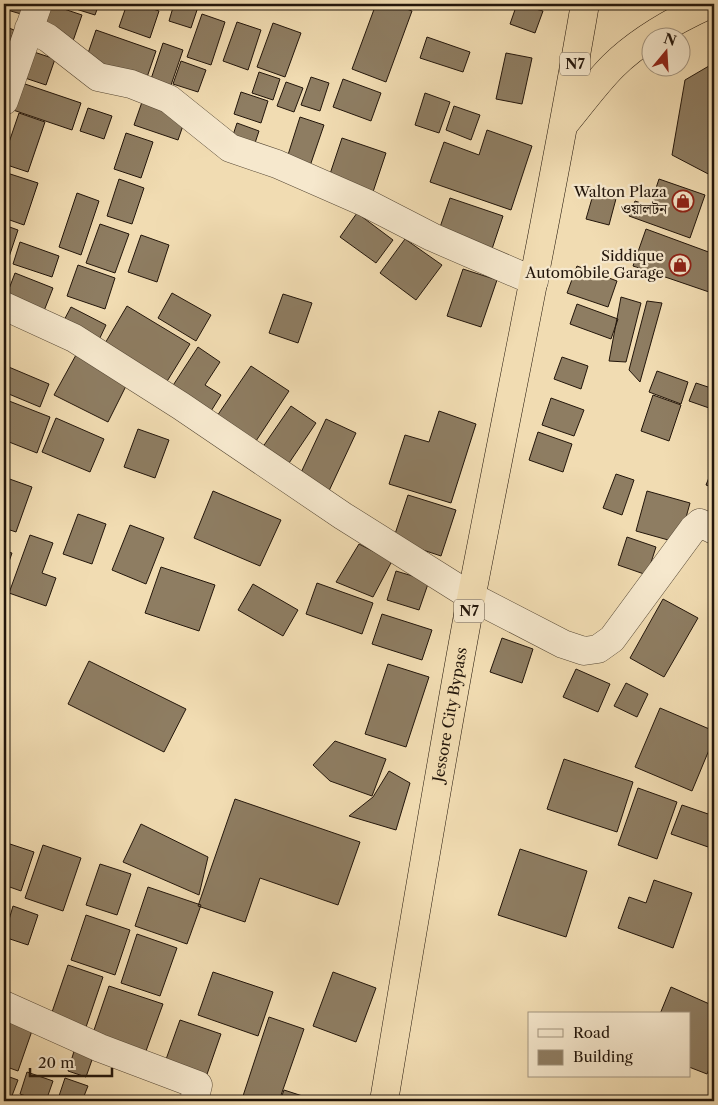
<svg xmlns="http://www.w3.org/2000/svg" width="718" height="1105" viewBox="0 0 718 1105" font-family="'Libre Caslon Text','Noto Serif Bengali',serif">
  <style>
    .building { fill: #8e7d62; stroke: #23160b }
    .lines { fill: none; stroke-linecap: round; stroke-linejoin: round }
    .minor-casing { stroke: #564835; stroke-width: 29 }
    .highway-casing { stroke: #23160b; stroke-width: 29 }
    .minor { stroke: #f6e8cd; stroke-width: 28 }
    .highway { stroke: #f1dcb2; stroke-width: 28 }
    .labels { text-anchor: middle; stroke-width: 4.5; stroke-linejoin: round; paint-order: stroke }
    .shield { fill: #f6e8cd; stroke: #625545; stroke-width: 1 }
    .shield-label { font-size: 14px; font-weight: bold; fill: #23160b }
    .poi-label { font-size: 15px; fill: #23160b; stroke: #f6e8cd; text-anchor: end }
    .street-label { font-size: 15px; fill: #23160b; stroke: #f6e8cd }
  </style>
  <rect width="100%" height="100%" fill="#f1dcb2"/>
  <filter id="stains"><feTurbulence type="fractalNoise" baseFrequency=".004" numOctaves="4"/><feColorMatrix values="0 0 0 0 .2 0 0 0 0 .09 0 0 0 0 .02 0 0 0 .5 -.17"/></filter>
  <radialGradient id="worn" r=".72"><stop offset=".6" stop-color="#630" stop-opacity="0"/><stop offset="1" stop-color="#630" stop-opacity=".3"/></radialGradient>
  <path class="building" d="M4 4H24L21 14 4 9Z
    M49 4 82 15 73 41 40 29Z
    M60 4H99L95 15Z
    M127 4H138L159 11 150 38 119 27Z
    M174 4H199L191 28 169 21Z
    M376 4H393L412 11 386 82 352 69Z
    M517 4 543 11 535 33 510 24Z
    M202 14 225 22 211 65 187 57Z
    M237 22 261 30 248 70 223 61Z
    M273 23 301 33 285 77 257 67Z
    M4 26 14 30 5 58H4Z
    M96 30 156 51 145 83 85 62Z
    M427 37 470 52 463 72 420 58Z
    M163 43 183 50 169 91 149 85Z
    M31 51 55 59 46 85 22 77Z
    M506 53 532 58 522 104 496 99Z
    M181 61 206 70 198 92 173 84Z
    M714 63V177L672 155 685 80Z
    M259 72 280 79 273 100 252 93Z
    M311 77 329 83 320 111 301 105Z
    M343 79 381 93 371 121 333 107Z
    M286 82 303 88 294 112 277 106Z
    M22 83 81 103 72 130 13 110Z
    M241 92 268 101 261 123 234 114Z
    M425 93 450 102 439 133 415 125Z
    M142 102 186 117 178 140 134 125Z
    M454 106 480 115 471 140 446 130Z
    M88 108 112 116 104 139 80 131Z
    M19 113 45 122 28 172 4 164V157Z
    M300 117 324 125 310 166 287 158Z
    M237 123 259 131 252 152 230 144Z
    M487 130 532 146 511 210 430 182 444 142 479 155Z
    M126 133 153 142 141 178 114 169Z
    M342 138 386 153 373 192 329 177Z
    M4 172 38 183 24 225 4 218Z
    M119 179 144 188 132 224 107 216Z
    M659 179 705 195 690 238 629 216 635 201 650 206Z
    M595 188 617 195 609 225 586 219Z
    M77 193 99 201 81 255 59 247Z
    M450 198 503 216 491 252 438 233Z
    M357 213 393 240 376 263 340 237Z
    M100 224 129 234 115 273 86 263Z
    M4 225 18 230 4 272Z
    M646 229 714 254V288L712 293 633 266Z
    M141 235 169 245 157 282 128 272Z
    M405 239 442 265 416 300 380 273Z
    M20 242 59 256 52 277 13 264Z
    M78 265 115 278 105 309 67 296Z
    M577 266 617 281 608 307 567 293Z
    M463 269 497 280 481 327 447 316Z
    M15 273 53 288 42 316 4 302Z
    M172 293 211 315 196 341 158 318Z
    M283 294 312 303 298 343 269 333Z
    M621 297 641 303 626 362 609 361Z
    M647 301 662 303 640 382 629 370Z
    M577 304 618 319 611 339 570 324Z
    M127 306 190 344 166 383 104 345Z
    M71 307 106 325 98 342 62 324Z
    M198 347 220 362 205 385 221 395 208 416 170 390Z
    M76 355 128 382 108 422 54 395Z
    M562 357 588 366 581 389 554 379Z
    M4 365 49 384 40 407 4 392Z
    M251 366 289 391 254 444 215 419Z
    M657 371 688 382 681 404 649 392Z
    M696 383 714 389V404L712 409 689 401Z
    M653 395 681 405 669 441 641 431Z
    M551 398 584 410 574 436 542 425Z
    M4 399 50 417 37 453 4 440Z
    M291 406 316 423 285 469 260 451Z
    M439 411 476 424 451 503 389 484 405 435 429 442Z
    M56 418 104 439 90 472 42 452Z
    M326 419 356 433 328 493 298 479Z
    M138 429 169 440 155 478 124 467Z
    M538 432 572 444 563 472 529 460Z
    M616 474 634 480 622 515 603 508Z
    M710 475 714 476V488L706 485Z
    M4 477 32 487 16 532 4 528Z
    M213 491 281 520 260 566 194 538Z
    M647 491 690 503 679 543 636 531Z
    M408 495 456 510 441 556 393 540Z
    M78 514 106 524 92 564 63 554Z
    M130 525 164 538 146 584 112 570Z
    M30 535 53 543 42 573 56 578 46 606 9 593Z
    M627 537 656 547 647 575 618 565Z
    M359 544 392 561 373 597 336 582Z
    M4 551 12 553 4 576Z
    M161 567 215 585 199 631 145 613Z
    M396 571 429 581 419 610 387 600Z
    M317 583 373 603 362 634 306 614Z
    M253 584 298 610 283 636 238 610Z
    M663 599 698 618 664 677 630 658Z
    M382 614 432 630 422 660 372 644Z
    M502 638 533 649 522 683 490 672Z
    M89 661 186 709 164 752 68 704Z
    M388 664 429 677 406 747 365 734Z
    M576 669 610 684 598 712 563 697Z
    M626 683 648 694 637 717 614 706Z
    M660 708 714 731V738L692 791 635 767Z
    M335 741 386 759 372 796 330 781 313 765Z
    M564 759 633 782 617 832 547 809Z
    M389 771 410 783 396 830 349 816 373 797Z
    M638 788 677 802 657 859 618 845Z
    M235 799 360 842 338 905 260 878 245 922 198 906Z
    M682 805 714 816V838L711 848 671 834Z
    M141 824 208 857 199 895 123 862Z
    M4 842 34 852 21 891 4 885Z
    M43 845 81 858 63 911 25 898Z
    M520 849 587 871 566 937 498 915Z
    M100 864 131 874 117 915 86 905Z
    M654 880 692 893 673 948 618 928 629 897 646 903Z
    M148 887 201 905 187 944 135 926Z
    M13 906 38 915 28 945 4 937Z
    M86 915 130 930 115 975 71 960Z
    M137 934 177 948 160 996 121 983Z
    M68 965 103 977 84 1033 49 1021Z
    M213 972 273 992 258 1036 198 1015Z
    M333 972 376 988 356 1042 313 1026Z
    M109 986 163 1004 146 1051 93 1033Z
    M671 987 714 1006V1057L707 1074 689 1067V1014H660Z
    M7 1016 34 1025 18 1071 4 1066V1024Z
    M269 1017 304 1029 279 1101H249L242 1099Z
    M180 1020 221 1034 205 1080 164 1065Z
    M75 1048 94 1054 86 1077 68 1071Z
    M27 1072 53 1081 46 1101H40L20 1094Z
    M4 1075 18 1080 10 1101H4Z
    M65 1078 88 1086 82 1101H66L58 1099Z
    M284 1090 318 1101H280Z"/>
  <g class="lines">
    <g class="minor-casing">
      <path id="minor" d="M29 28 48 38 98 77 131 84 169 99 230 148 277 164 366 203 432 237 534 281
        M4 101 38 4
        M4 306 74 338 181 406 343 516 472 597 563 644 584 651 598 649 612 639 693 529 700 523 714 530
        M4 1005 100 1048 198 1085 194 1101"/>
    </g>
    <g class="highway-casing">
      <g id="highway">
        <path d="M566 122C581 104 596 83 613 66 640 39 675 20 710 4"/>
        <path id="s1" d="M384 1101C412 933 440 766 471 599 509 400 551 203 585 4"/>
      </g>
    </g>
    <use href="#minor" class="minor"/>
    <use href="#highway" class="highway"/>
  </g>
  <defs>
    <g id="shop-ring" transform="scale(1.125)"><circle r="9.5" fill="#f6e8cd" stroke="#8f2418" stroke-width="1.5"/><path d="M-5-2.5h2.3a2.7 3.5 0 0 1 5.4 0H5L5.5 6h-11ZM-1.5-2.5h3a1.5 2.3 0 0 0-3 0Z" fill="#8f2418"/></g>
  </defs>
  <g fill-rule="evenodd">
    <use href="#shop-ring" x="683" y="201"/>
    <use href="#shop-ring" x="680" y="265"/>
  </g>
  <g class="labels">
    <g class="shield">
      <rect x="560" y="52.5" width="30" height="23" rx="4"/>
      <rect x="454" y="599.5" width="30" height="23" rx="4"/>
    </g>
    <g class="shield-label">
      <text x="575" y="69">N7</text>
      <text x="469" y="616">N7</text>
    </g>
    <g class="poi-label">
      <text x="667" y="197">Walton Plaza<tspan x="667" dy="17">ওয়ালটন</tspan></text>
      <text x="664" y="261">Siddique<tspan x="664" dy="17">Automobile Garage</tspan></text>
    </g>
    <g class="street-label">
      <text dy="5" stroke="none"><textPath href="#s1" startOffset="392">Jessore City Bypass</textPath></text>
    </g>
  </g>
  <rect width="718" height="1105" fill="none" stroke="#f1dcb2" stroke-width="20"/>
  <rect x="5" y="5" width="708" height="1095" fill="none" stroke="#23160b" stroke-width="2.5"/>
  <rect x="10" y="10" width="698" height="1085" fill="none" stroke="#23160b"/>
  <rect x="528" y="1012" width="162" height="65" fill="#f6e8cd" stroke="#a2947f"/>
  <rect x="538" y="1029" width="25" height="8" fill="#f6e8cd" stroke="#a2947f"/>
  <text x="573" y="1038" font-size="15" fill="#23160b">Road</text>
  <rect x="538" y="1050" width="25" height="15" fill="#8e7d62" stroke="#a2947f"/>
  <text x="573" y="1062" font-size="15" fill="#23160b">Building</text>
  <g transform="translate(666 52) rotate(18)"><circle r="24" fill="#f6e8cd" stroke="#a2947f"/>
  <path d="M0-4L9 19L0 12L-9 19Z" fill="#8f2418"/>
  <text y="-8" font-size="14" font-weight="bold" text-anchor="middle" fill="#23160b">N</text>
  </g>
  <path d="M30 1068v8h82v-8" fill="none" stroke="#23160b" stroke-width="2.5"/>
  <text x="38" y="1068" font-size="15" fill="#23160b" stroke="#f6e8cd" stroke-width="4" paint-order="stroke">20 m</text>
  <rect width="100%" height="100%" filter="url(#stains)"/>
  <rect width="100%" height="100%" fill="url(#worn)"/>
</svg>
